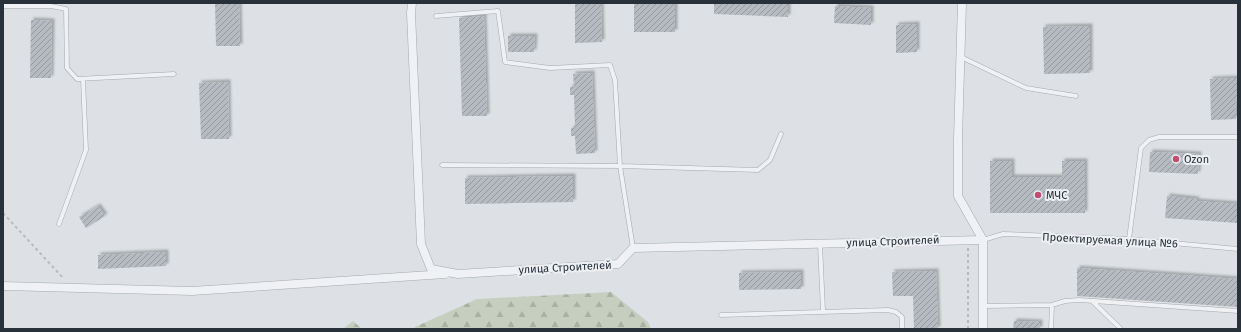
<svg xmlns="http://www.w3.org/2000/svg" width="1241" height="332" viewBox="0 0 1241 332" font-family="'Fira Sans',sans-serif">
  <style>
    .forest { fill: url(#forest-firs) }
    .building { fill: url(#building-hatch); filter: url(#shadow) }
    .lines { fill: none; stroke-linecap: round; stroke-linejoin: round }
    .lane-casing { stroke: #a3a9ae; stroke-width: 5 }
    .street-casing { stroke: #a3a9ae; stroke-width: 9 }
    .path { stroke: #b7bbc0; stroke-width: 2; stroke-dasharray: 3 3; stroke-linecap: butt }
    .lane { stroke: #eff1f4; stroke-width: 4 }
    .street { stroke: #eff1f4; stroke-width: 8 }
    .poi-dot { fill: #bf4d6e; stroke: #ecf0f3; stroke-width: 1.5 }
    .labels { text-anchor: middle; stroke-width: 4; stroke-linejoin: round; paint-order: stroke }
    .poi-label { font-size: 11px; fill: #28313a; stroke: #ecf0f3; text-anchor: start }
    .street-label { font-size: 11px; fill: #28313a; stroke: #ecf0f3 }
  </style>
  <defs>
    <pattern id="forest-firs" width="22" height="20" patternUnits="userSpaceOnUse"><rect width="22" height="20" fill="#c5cebf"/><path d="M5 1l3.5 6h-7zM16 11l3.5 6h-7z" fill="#a9b1a5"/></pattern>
    <pattern id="building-hatch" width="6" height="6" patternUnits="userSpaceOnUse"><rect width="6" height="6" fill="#b5bbc1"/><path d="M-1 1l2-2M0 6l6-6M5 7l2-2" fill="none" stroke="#93999e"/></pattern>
    <filter id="shadow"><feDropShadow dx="2.5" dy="-2.5" stdDeviation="1" flood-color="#0004"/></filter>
  </defs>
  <rect width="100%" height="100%" fill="#dde1e5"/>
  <path class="forest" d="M611 292 648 322 651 329H414L415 327 477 299Z
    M353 321 362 329H343Z"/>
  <path class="building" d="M215 3H239L240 46H216Z
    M575 3H601L602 42 575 43Z
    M634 3H675V32H634Z
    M714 3H788V17L714 14Z
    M835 6 871 8V25L834 23Z
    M484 16 487 116H462L459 18Z
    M31 20 52 21 51 78H30Z
    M917 24V52L896 53V25Z
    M1090 26V73L1044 74 1043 27Z
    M508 36H535L534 52H508Z
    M592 73 595 153 576 154 575 136H571V128L575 127 574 95H570V87H574L573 74Z
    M1238 78V100L1235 101 1236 119 1211 120 1210 79Z
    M228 82 229 139H201L199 83Z
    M1150 152 1199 154 1198 174 1149 172Z
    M990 161H1012V177H1062V161H1085V213H990Z
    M573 176V202L465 204V178Z
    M1167 196 1197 199 1196 201 1238 204V223L1165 218Z
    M98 206 105 216 86 228 79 217Z
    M166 252V266L98 269V255Z
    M1077 268 1238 279V307L1077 296Z
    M936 271 938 329H914L913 296H893L892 272Z
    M801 272V289L739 290V273Z
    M1014 321 1040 322V329H1013Z"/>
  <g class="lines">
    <g class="lane-casing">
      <path id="lane" d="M3 6H51L66 9 67 68 77 79 174 74
        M436 16 498 11 505 62 550 68 610 65 615 80 620 166 633 248
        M961 57 1026 88 1076 96
        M442 165 620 166 758 170 770 160 781 134
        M59 224 86 150 83 79
        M1129 239 1141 148 1149 140 1159 137H1238
        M983 240 1003 234 1129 239 1238 249
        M820 244 823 311
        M1092 301 1121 329
        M983 306 1052 305 1065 301 1079 300 1238 311
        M721 315 888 310 896 312 902 317V329
        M1051 329 1052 305"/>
    </g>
    <g class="street-casing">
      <path id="street" d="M412 3 411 13 421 244 431 269 458 274 618 264 633 248 983 240
        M962 3 958 139V196L983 240V329
        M3 286 192 291 445 274"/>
    </g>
    <path class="path" d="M3 213 64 279
      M968 329V248"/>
    <use href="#lane" class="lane"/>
    <use href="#street" class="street"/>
  </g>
  <g class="poi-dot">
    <circle cx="1176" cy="159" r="4"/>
    <circle cx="1038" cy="195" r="4"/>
  </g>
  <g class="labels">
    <g class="poi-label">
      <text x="1184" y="163">Ozon</text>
      <text x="1046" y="199">МЧС</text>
    </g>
    <g class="street-label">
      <text transform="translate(1110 240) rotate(3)" y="4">Проектируемая улица №6</text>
      <text transform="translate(893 241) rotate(-2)" y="4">улица Строителей</text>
      <text transform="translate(565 267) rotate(-3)" y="4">улица Строителей</text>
    </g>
  </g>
  <rect width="1241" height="332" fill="none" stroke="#28313a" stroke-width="8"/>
</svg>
